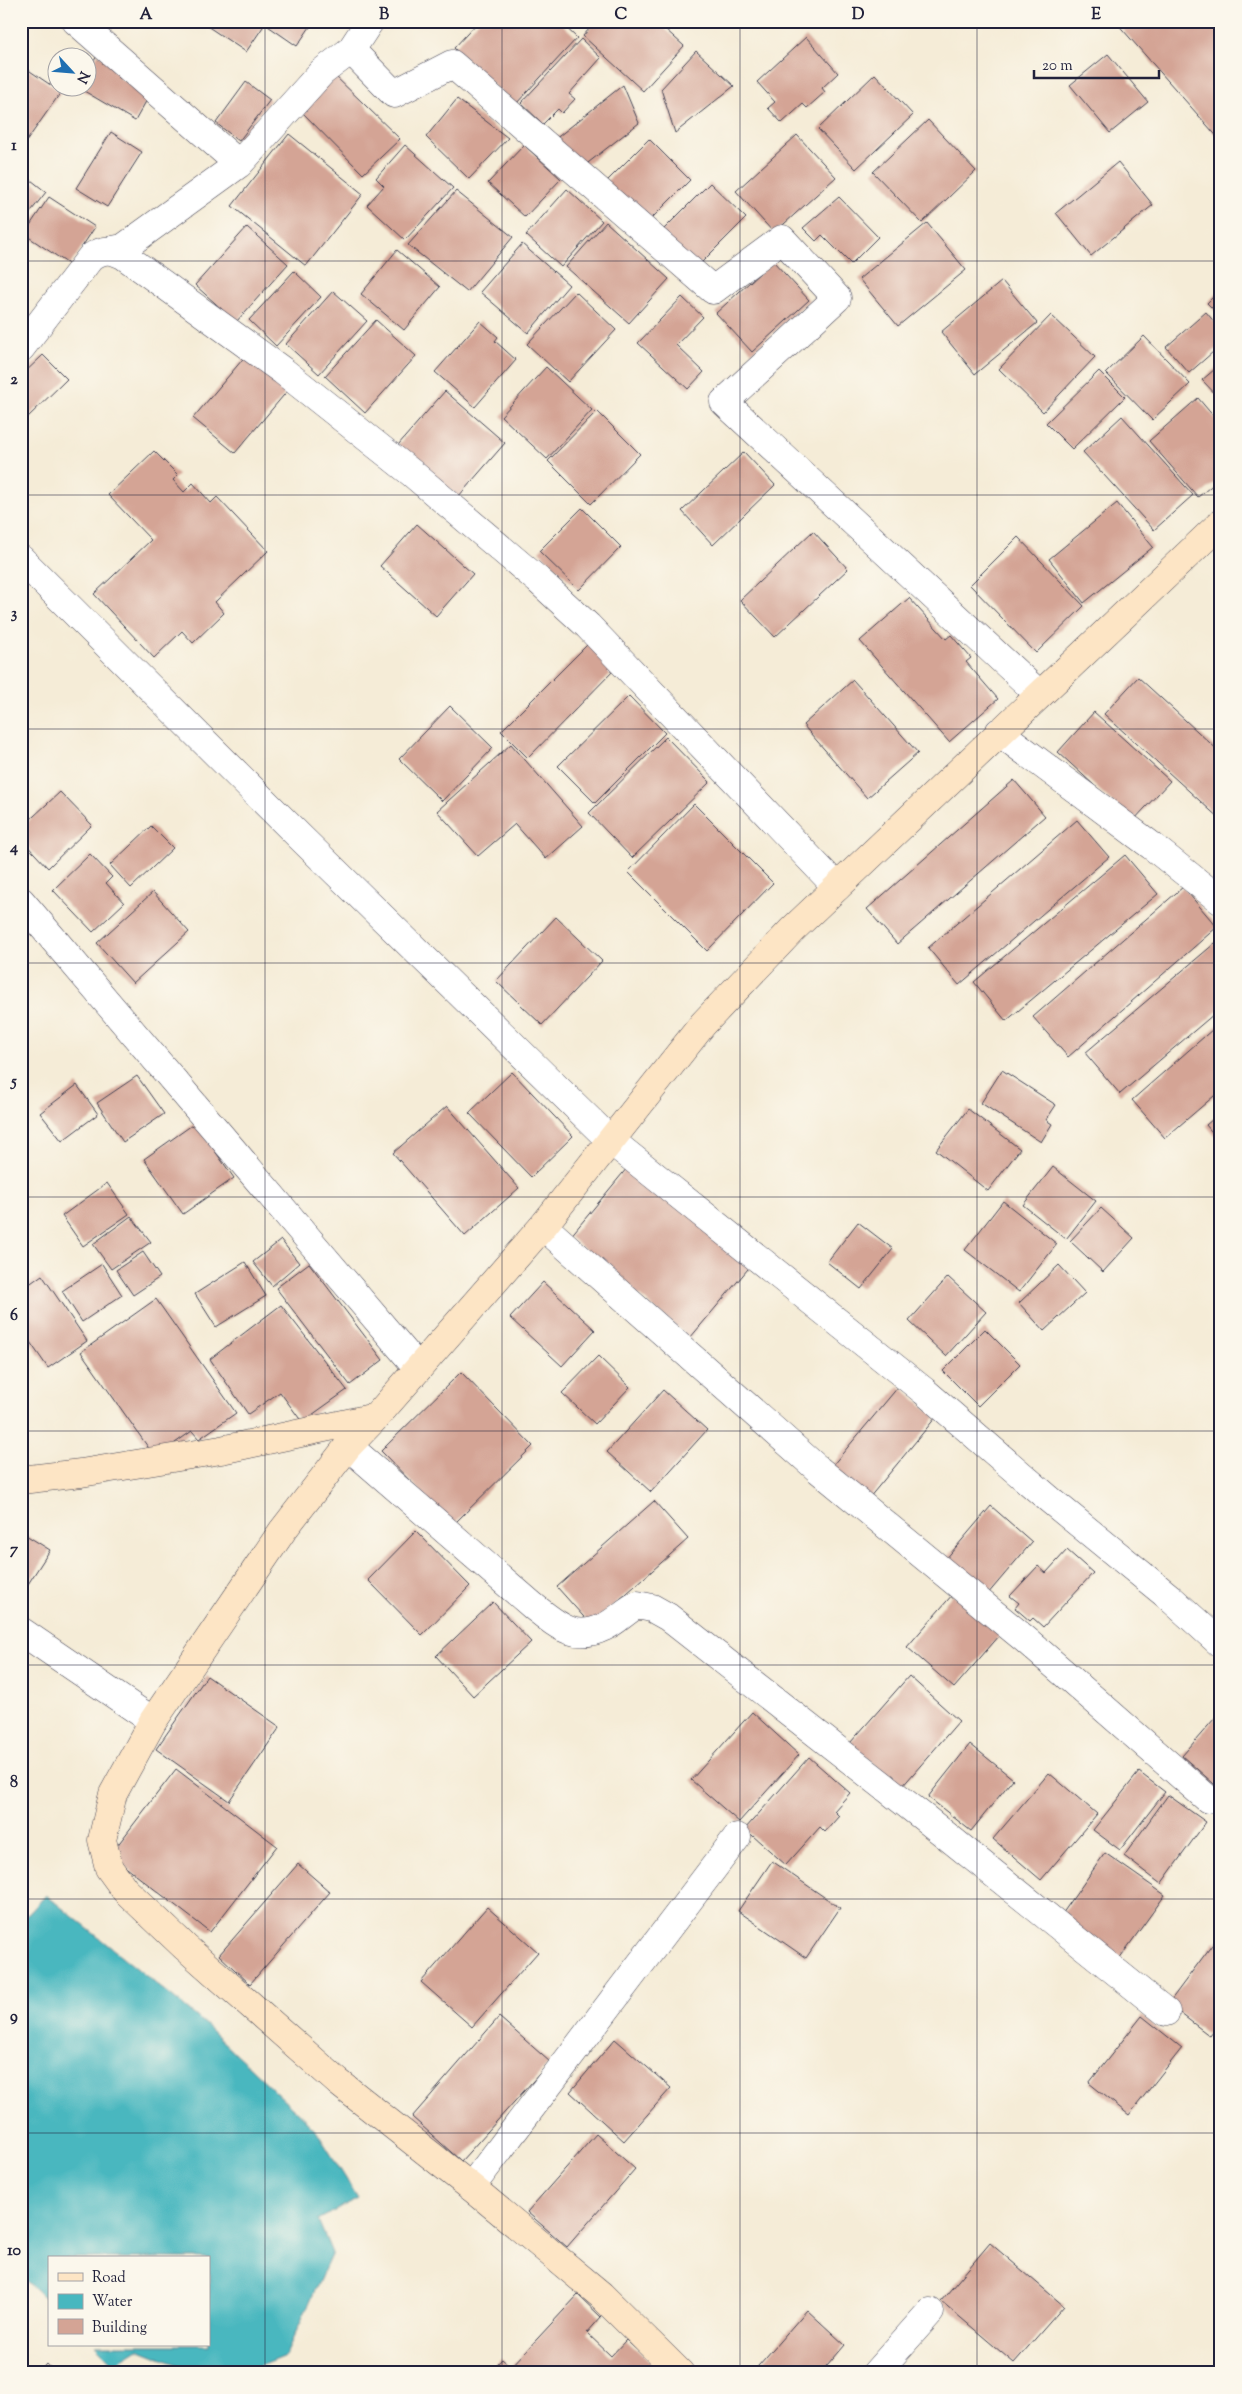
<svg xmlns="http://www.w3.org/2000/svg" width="1242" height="2394" viewBox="0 0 1242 2394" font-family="'Sorts Mill Goudy',serif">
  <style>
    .water { fill: #48b7bf; stroke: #356c7d }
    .building { fill: #d4a495 }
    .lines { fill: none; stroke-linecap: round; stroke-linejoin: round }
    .street-casing { stroke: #424052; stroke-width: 29 }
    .secondary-casing { stroke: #424052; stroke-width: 29 }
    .street { stroke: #fff; stroke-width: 28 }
    .secondary { stroke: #fde5c5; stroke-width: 28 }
    .grid { fill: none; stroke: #22223b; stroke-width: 1; stroke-opacity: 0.55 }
    .neatline { fill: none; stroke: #22223b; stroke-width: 2 }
    .grid-label { font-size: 16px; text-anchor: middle; font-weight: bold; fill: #22223b }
  </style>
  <rect width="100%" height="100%" fill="#fbf7ec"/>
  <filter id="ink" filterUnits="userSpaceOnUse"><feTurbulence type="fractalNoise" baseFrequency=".02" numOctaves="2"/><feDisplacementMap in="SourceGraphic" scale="10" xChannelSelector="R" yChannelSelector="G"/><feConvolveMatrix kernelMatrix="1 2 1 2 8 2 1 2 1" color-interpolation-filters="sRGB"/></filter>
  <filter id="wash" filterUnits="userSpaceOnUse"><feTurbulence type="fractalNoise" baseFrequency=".0096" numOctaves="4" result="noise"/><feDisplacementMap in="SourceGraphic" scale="20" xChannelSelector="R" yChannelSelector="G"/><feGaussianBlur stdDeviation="1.12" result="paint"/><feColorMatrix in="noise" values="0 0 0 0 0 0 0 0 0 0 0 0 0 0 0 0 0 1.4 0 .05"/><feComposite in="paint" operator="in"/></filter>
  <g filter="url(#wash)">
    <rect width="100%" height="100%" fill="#f5ecd7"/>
    <path class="water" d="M46 1895 197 2017 315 2129 358 2198 318 2220 332 2253 285 2356 242 2373H199L138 2349 114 2364 95 2345H209V2258H49V2302L21 2276V1922Z"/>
    <g id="blocks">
      <path class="building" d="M205 21H314L297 46 265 24 246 52 204 24Z
        M479 21H559L577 38 515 105 454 48Z
        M596 21H669L664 28 684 46 643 91 583 36Z
        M1115 21H1221V141Z
        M806 37 838 73 822 88 825 92 807 108 803 104 782 123 768 108 775 102 757 82Z
        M581 39 601 58 569 94 575 99 562 113 558 109 543 124 521 103Z
        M696 51 734 86 675 133 661 89Z
        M98 54 123 69 118 77 149 96 135 121 79 88H88V71Z
        M1108 54 1148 102 1110 133 1070 85Z
        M21 65 61 92 21 149Z
        M330 71 400 139 363 174 297 107Z
        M875 74 913 115 856 169 818 129Z
        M246 82 270 100 239 141 216 123Z
        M623 85 639 123 584 166 554 140Z
        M457 99 508 138 469 179 426 137Z
        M928 120 976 171 922 223 873 172Z
        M111 132 142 152 107 207 76 188Z
        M289 134 363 194 306 266 232 206Z
        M797 135 836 177 774 233 736 191Z
        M649 139 690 180 642 228 601 187Z
        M405 145 453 188 405 240 367 205 384 186 376 178Z
        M524 145 561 179 525 217 488 183Z
        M1118 162 1153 205 1091 256 1056 213Z
        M21 172 46 192 21 224Z
        M710 183 746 218 694 270 658 235Z
        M567 189 602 221 561 267 526 235Z
        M456 191 513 237 467 292 408 245Z
        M49 197 95 227 70 265 24 234Z
        M839 197 878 237 851 264 822 235 816 241 803 228Z
        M606 222 669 279 629 323 566 267Z
        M927 223 966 270 898 326 859 279Z
        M247 227 288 264 236 322 195 285Z
        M522 244 569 285 528 333 480 292Z
        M397 250 440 287 404 330 361 294Z
        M773 261 809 300 752 352 716 313Z
        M294 271 321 297 276 346 249 320Z
        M1002 281 1037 323 975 374 941 332Z
        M1221 289V317L1207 303Z
        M333 291 367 321 319 374 286 344Z
        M576 292 616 330 568 382 527 344Z
        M682 297 703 317 676 345 704 372 688 389 638 343Z
        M1206 312 1221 330V345L1189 373 1166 347Z
        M1051 315 1095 357 1043 412 999 369Z
        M376 320 416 356 365 413 325 376Z
        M480 321 498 337 495 341 516 360 475 407 435 372Z
        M1144 336 1190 384 1152 420 1106 373Z
        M248 353 289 389 235 453 193 418Z
        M43 355 67 379 26 419 21 414V376Z
        M1221 364V400L1202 380Z
        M546 367 592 410 547 459 501 416Z
        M1099 371 1125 397 1072 449 1046 423Z
        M445 391 505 443 458 497 398 445Z
        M1198 398 1221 425V478L1198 497 1149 441Z
        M597 411 640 454 591 504 548 461Z
        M1122 416 1193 495 1154 530 1083 452Z
        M154 451 178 475 173 480 184 492 193 483 211 503 217 497 268 551 215 602 224 613 193 643 182 631 154 658 94 594 151 540 108 495Z
        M744 452 775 485 713 545 682 511Z
        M1117 503 1153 547 1084 603 1049 559Z
        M582 508 621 547 579 590 539 551Z
        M417 524 473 574 436 616 380 566Z
        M813 531 848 569 775 637 740 600Z
        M1018 537 1084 606 1036 653 970 585Z
        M909 598 946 639 951 635 971 658 966 662 998 699 949 742 860 641Z
        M591 641 617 667 528 758 501 731Z
        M1138 677 1221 753V820L1104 714Z
        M853 680 918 753 867 798 803 725Z
        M629 696 665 733 595 803 558 766Z
        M450 706 493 748 442 801 399 759Z
        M1094 712 1170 781 1133 821 1058 752Z
        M666 737 710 782 632 858 589 813Z
        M511 744 583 826 546 859 515 824 478 856 437 811Z
        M1014 780 1045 816 897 944 867 909Z
        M60 792 92 825 48 868 21 839V828Z
        M694 804 773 883 707 951 628 872Z
        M1077 820 1109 857 959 985 928 948Z
        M151 826 173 848 131 888 110 865Z
        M90 854 112 877 106 883 124 903 93 932 53 890Z
        M1125 855 1158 894 1006 1021 974 982Z
        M1183 887 1217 927 1068 1057 1033 1017Z
        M153 892 189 932 133 983 97 943Z
        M556 917 602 961 542 1025 496 981Z
        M1221 938V1008L1120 1094 1085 1053Z
        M1221 1022V1090L1165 1138 1132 1100Z
        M1002 1070 1056 1105 1046 1120 1052 1124 1041 1142 981 1103Z
        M512 1072 573 1136 531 1177 469 1113Z
        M137 1076 164 1114 123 1142 97 1103Z
        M77 1085 98 1114 62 1141 40 1113Z
        M447 1106 519 1188 465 1236 393 1153Z
        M968 1109 1020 1149 988 1191 936 1150Z
        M1221 1112V1143L1206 1125Z
        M195 1123 234 1178 183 1214 144 1159Z
        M632 1162 753 1263 690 1338 570 1237Z
        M1053 1167 1096 1201 1066 1239 1023 1205Z
        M107 1183 129 1214 83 1246 62 1216Z
        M1003 1201 1057 1244 1019 1292 965 1250Z
        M1101 1208 1134 1238 1103 1272 1070 1241Z
        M131 1216 151 1242 111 1269 93 1244Z
        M858 1222 893 1249 861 1289 827 1262Z
        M281 1240 299 1263 272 1286 253 1262Z
        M143 1252 160 1277 133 1295 116 1270Z
        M245 1262 266 1296 216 1327 195 1294Z
        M309 1263 383 1360 350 1385 276 1288Z
        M102 1264 122 1295 82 1322 62 1291Z
        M1059 1265 1085 1293 1044 1331 1019 1303Z
        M42 1275 87 1341 48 1368 21 1329V1290Z
        M948 1277 986 1312 946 1356 909 1321Z
        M543 1282 595 1330 562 1366 510 1318Z
        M156 1299 236 1413 199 1439 192 1431 155 1457 81 1352Z
        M281 1305 347 1390 302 1422 280 1392 248 1414 210 1359Z
        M985 1329 1020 1364 978 1406 943 1371Z
        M598 1356 630 1387 595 1424 562 1393Z
        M461 1372 533 1446 453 1525 381 1451Z
        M899 1386 936 1417 869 1498 832 1466Z
        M663 1390 707 1430 651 1492 607 1452Z
        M654 1501 688 1539 591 1625 557 1587Z
        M991 1506 1032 1542 987 1595 945 1560Z
        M416 1531 470 1586 422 1635 368 1580Z
        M21 1532 50 1550 21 1595Z
        M1067 1550 1093 1573 1043 1627 1033 1618 1030 1621 1015 1608 1019 1603 1010 1596 1038 1566 1046 1573Z
        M953 1594 1000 1635 954 1688 907 1647Z
        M493 1602 531 1642 473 1696 436 1656Z
        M207 1676 280 1727 229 1801 156 1749Z
        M909 1676 959 1721 901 1788 850 1743Z
        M1221 1711V1790L1182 1756Z
        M752 1712 799 1755 739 1822 691 1780Z
        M970 1744 1013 1779 971 1831 928 1797Z
        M809 1757 850 1793 834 1811 839 1816 825 1832 820 1827 786 1865 745 1829Z
        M176 1769 277 1846 210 1932 110 1855Z
        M1139 1772 1165 1792 1120 1850 1093 1830Z
        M1049 1773 1097 1814 1041 1880 993 1839Z
        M1168 1795 1206 1822 1161 1884 1124 1856Z
        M1105 1853 1165 1895 1119 1959 1060 1917Z
        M772 1861 840 1908 806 1958 738 1911Z
        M298 1864 330 1892 250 1984 219 1955Z
        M487 1907 538 1952 472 2027 421 1982Z
        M1215 1941 1221 1945V2022L1210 2036 1168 2004Z
        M1142 2016 1182 2048 1129 2115 1089 2083Z
        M499 2017 550 2062 461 2161 412 2117Z
        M615 2039 671 2088 624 2141 570 2092Z
        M596 2134 635 2169 567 2247 527 2212Z
        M990 2243 1064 2306 1014 2363 941 2301Z
        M578 2295 601 2317 587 2333 611 2356 626 2340 651 2363 642 2373H489L502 2359 511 2367Z
        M807 2310 845 2345 821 2373H752Z
        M46 2364 57 2373H38Z"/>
    </g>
  </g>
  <g filter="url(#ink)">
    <use href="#blocks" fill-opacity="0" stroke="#424052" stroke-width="1"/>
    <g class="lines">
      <g class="street-casing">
        <path id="street" d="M76 21 239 164
          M351 50 394 94 452 64 713 290 782 239 837 298 724 402 1039 694
          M113 250 123 248 239 164 322 72 351 50 370 21
          M21 348 91 257C103 249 110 249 123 255L283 371 413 474 538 580 588 626 837 887
          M21 559 299 836 610 1140 924 1391 1049 1499 1169 1597 1221 1644
          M999 732 1152 846 1221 901
          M21 901 418 1368
          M543 1226 819 1470 1026 1640 1208 1799
          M348 1446 533 1606C556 1624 574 1642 604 1627 616 1622 625 1611 637 1605L652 1608 668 1617 927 1820 1166 2012
          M21 1631 153 1721
          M471 2187 737 1837
          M876 2373 930 2312"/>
      </g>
      <g class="secondary-casing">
        <path id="secondary" d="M376 1417 348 1446 283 1530 153 1721 113 1794 102 1840 109 1868 125 1890 185 1947 338 2082 471 2187 601 2295 680 2373
          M21 1480 81 1473 221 1450 376 1417 543 1226 703 1024 792 930 1221 523"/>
      </g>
      <use href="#street" class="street"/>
      <use href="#secondary" class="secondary"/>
    </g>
  </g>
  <path class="grid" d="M265 21V2373M502 21V2373M740 21V2373M977 21V2373M21 261H1221M21 495H1221M21 729H1221M21 963H1221M21 1197H1221M21 1431H1221M21 1665H1221M21 1899H1221M21 2133H1221"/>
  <rect width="1242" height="2394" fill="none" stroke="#fbf7ec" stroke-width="55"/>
  <rect x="48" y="2256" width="162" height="90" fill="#fbf7ec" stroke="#a4a2a5"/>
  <rect x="58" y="2273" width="25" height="8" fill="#fde5c5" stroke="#a4a2a5"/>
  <text x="92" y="2282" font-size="15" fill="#22223b">Road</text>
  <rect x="58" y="2294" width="25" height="15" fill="#48b7bf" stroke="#a4a2a5"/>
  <text x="92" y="2306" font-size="15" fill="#22223b">Water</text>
  <rect x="58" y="2319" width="25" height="15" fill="#d4a495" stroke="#a4a2a5"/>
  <text x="92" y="2332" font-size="15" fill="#22223b">Building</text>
  <g transform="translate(72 72) rotate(116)"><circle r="24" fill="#fbf7ec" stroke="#a4a2a5"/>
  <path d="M0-4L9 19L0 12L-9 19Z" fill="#1f6fb2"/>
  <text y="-8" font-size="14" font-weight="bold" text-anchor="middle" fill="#22223b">N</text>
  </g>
  <path d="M1034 70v8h125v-8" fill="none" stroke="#22223b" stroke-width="2.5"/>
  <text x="1042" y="70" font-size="15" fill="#22223b" stroke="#fbf7ec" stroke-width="4" paint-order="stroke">20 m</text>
  <rect x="28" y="28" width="1186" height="2338" class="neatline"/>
  <g class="grid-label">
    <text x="146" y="19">A</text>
    <text x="384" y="19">B</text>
    <text x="621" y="19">C</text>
    <text x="858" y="19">D</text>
    <text x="1096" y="19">E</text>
    <text x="14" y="150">1</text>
    <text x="14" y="384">2</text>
    <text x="14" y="618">3</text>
    <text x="14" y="852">4</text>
    <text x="14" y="1086">5</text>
    <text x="14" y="1320">6</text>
    <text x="14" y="1554">7</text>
    <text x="14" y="1787">8</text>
    <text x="14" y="2021">9</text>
    <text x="14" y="2255">10</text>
  </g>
</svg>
